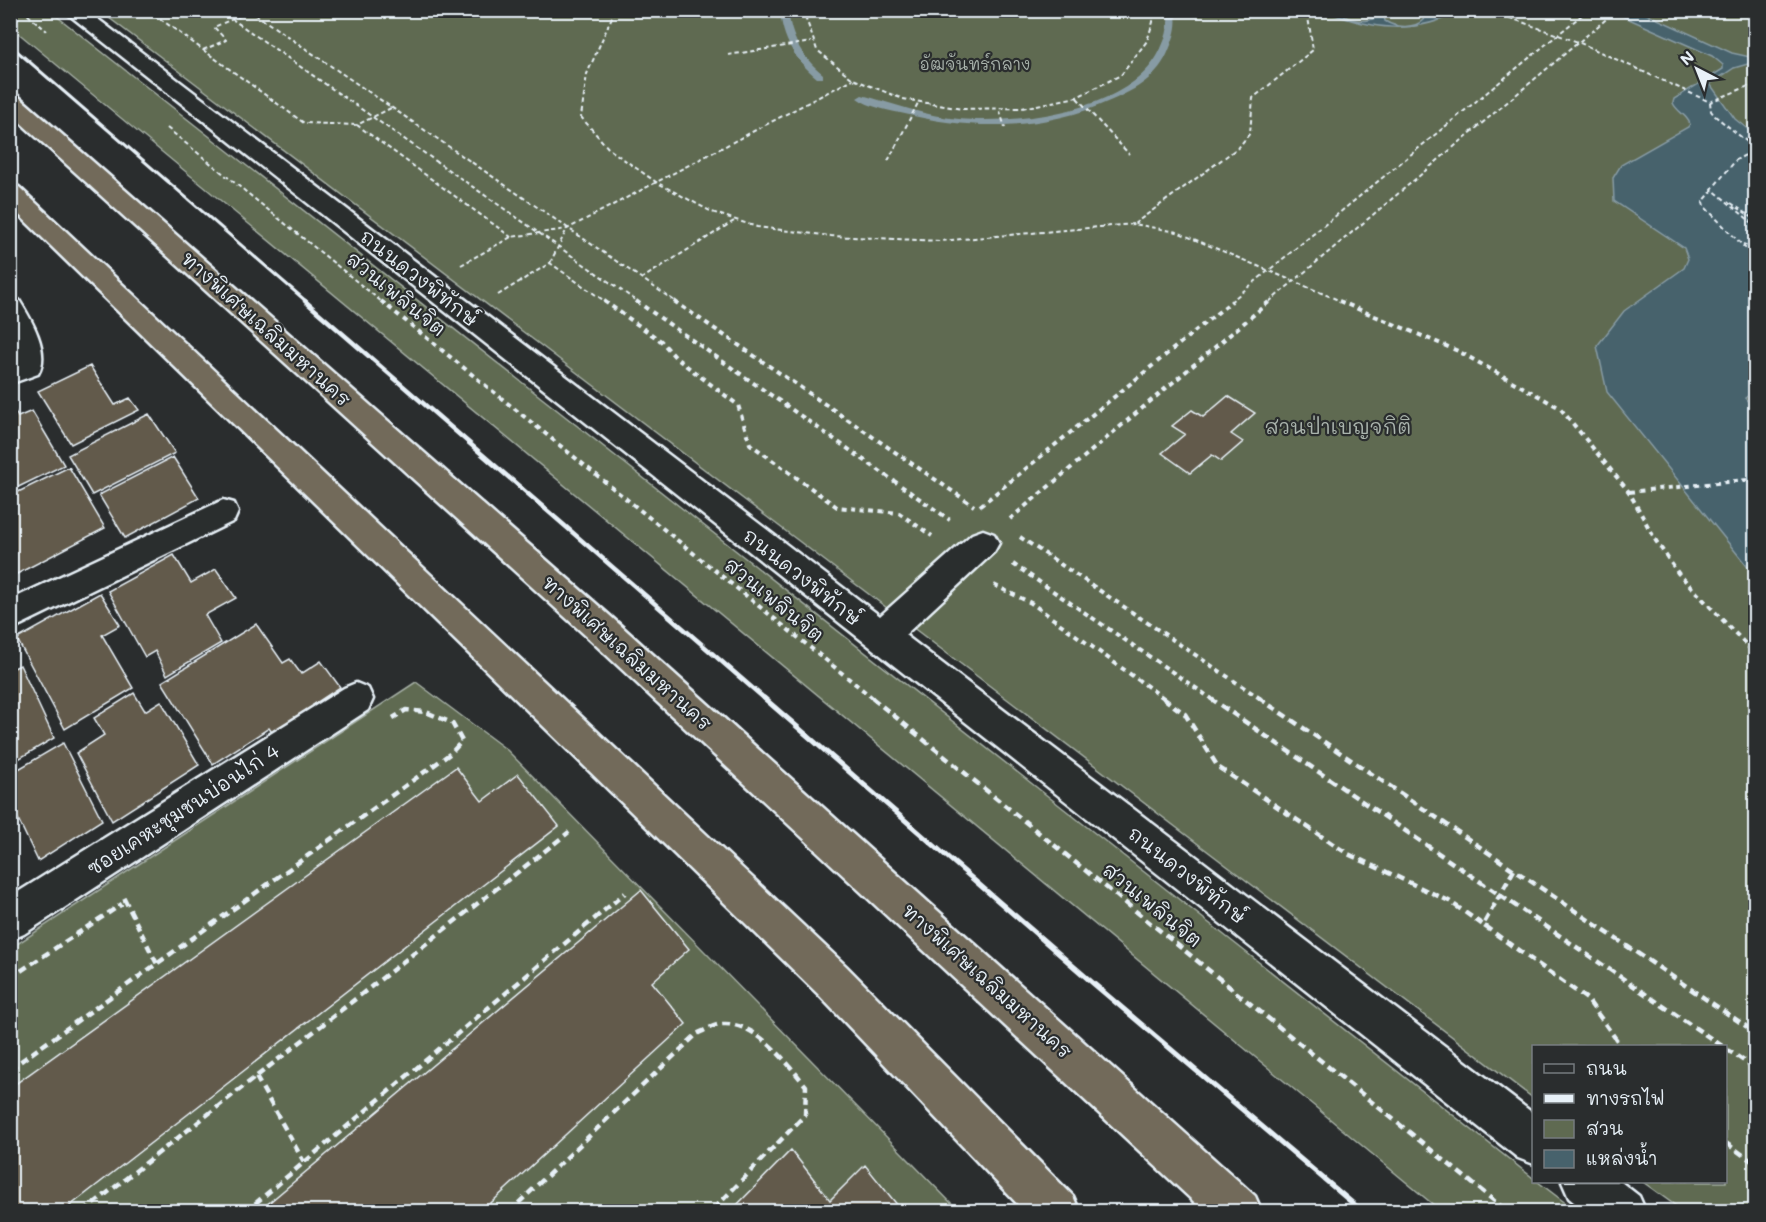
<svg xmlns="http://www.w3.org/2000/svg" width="1766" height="1222" viewBox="0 0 1766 1222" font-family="Mali,'Playpen Sans Thai',sans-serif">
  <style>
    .green { fill: #5f6a51; stroke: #a4aea4; stroke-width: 1.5 }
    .water { fill: #47626c; stroke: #879ba4; stroke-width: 1.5 }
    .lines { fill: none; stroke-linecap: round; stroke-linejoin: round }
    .stream { fill: #879ba4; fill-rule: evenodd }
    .building { fill: #625a4b; stroke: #e8f1f8; stroke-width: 1.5 }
    .minor-casing { stroke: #e8f1f8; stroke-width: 5 }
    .highway-casing { stroke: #e8f1f8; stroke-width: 5 }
    .path-far2 { stroke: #e8f1f8; stroke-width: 2; stroke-dasharray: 4.5 3; stroke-linecap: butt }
    .path-far1 { stroke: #e8f1f8; stroke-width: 4; stroke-dasharray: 5 4.5; stroke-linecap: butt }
    .path { stroke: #e8f1f8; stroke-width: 4.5; stroke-dasharray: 8 5; stroke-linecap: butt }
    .minor { fill: #2a2d2e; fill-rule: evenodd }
    .highway { fill: #726b5a; fill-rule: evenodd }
    .rail-far2 { stroke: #e8f1f8; stroke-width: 3 }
    .rail-far1 { stroke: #e8f1f8; stroke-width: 4.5 }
    .rail { stroke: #e8f1f8; stroke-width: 5 }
    .labels { text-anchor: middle; stroke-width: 4.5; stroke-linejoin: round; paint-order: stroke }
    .far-park-label { font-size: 16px; fill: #aab4ad; stroke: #2a2d2e }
    .street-label { font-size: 20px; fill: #e8f1f8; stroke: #2a2d2e }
    .park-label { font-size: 20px; fill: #aab4ad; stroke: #2a2d2e }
  </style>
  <rect width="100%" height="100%" fill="#2a2d2e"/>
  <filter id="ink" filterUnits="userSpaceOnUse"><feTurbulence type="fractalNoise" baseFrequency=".0167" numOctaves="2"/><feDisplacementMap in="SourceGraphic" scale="12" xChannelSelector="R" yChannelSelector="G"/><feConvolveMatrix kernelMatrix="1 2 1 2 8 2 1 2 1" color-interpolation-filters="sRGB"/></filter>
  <g filter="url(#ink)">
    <path class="green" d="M10 11H50L1533 1178 1534 1182H1538L1576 1211H1441L11 27Z
      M100 11H1755V1211H1683L1643 1182H1726V1046H1534L1533 1098Z
      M416 682 507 750 959 1211 11 1212V948Z"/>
    <path class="water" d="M1325 11H1338C1346 20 1365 24 1376 17L1377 11H1390L1384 15 1385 21C1396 28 1415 29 1424 19L1421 12 1425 11H1459C1415 36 1370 29 1325 11Z
      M1611 11H1640L1732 53 1755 58V62L1734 68 1710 84 1735 119 1755 135 1756 390 1745 398 1755 409V576L1607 392 1597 346 1624 311 1684 268 1688 259 1684 248 1614 201 1613 178 1621 165 1688 127 1690 124C1687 115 1677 112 1673 103L1674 99 1723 69V65L1712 56Z"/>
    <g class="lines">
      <path class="stream" d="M780 10H788C791 38 802 57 823 74V78H817C795 60 782 39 780 10Z
        M1167 10H1175C1179 24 1174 38 1169 50 1158 77 1137 89 1112 100 1046 130 974 131 905 114 890 111 869 107 857 98L862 95C895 104 925 116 959 119 1021 124 1136 111 1162 46 1167 35 1170 23 1167 10Z"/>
    </g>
    <path class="building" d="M90 366 115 405 130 398 139 410 71 444 38 391Z
      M1228 396 1255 413 1231 434 1243 442 1221 461 1212 455 1190 473 1162 453 1185 434 1172 426 1192 410 1203 417Z
      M10 402 18 417 32 411 64 465 10 491Z
      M149 414 175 453 92 495 68 455Z
      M173 457 199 498 125 538 99 495Z
      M69 467 105 528 13 576 10 573V496Z
      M174 555 191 583 216 569 236 598 205 615 221 643 167 675 155 651 145 657 108 591Z
      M100 593 120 625 102 635 133 688 65 729 17 639Z
      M256 624 283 663 290 659 301 674 321 661 340 687 313 705 321 715 279 743 269 728 213 764 162 682Z
      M20 665 54 738 10 764V670Z
      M134 693 145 711 161 701 199 765 112 821 76 753 104 735 94 718Z
      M63 743 102 820 38 861 10 802V774Z
      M456 767 482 801 518 774 559 826 62 1212H10V1088Z
      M641 890 689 949 652 982 686 1024 481 1212H258Z
      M791 1150 830 1200 865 1165 903 1212H730Z"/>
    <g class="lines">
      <g class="minor-casing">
        <path id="minor" d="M63 10H86L880 616 972 534 983 530 994 534 999 543 994 552 905 635 1534 1114V1164L1518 1158Z
          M10 297 19 300C31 319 51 352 38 374L10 384V363L14 362Z
          M223 500 234 503 238 512 234 521 10 630V600Z
          M356 683 368 688 373 699 368 710 24 934 10 940V897L344 688Z
          M1562 1182H1621L1639 1196 1646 1212H1586L1569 1198Z"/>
      </g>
      <g class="highway-casing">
        <path id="highway" d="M10 94 18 96 609 615 1255 1196 1262 1212H1205L585 635 10 113Z
          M10 185 19 187 846 966 1073 1196 1080 1212H1025L818 994 10 206Z"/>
      </g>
      <path class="path-far2" d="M22 10 47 31
        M148 10 304 123 357 125
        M219 10 638 302
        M249 10 676 302
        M615 10 587 74 581 117 609 149 656 182 712 212 757 227 831 236 940 241 1134 224 1177 232 1343 302
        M803 10 817 50 853 79 903 99 962 109 1022 108 1077 97 1121 75 1147 41 1153 22V10
        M1488 10 1578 42 1710 102 1756 83
        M224 14 232 10
        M203 50 226 40 214 27 254 10
        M728 55 811 42
        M1077 98 1129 154
        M1710 102 1711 111 1715 116 1750 144 1751 152 1736 160 1712 189 1756 226
        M391 108 357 125 511 237
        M1000 111 1005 128
        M167 128 382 302
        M888 161 918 103
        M1713 190 1703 202 1704 206 1756 259
        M1731 203 1756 220
        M1134 224 1239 147 1250 133 1253 98 1313 50 1307 10
        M1743 244 1756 249
        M550 263 567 229
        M461 265 511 237 567 229 853 79
        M641 279 734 221
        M498 295 550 263 606 302
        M1230 302 1588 10
        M1269 302 1617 10"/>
      <path class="path-far1" d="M381 301 874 699
        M604 301 661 341 676 358 738 405 750 444 837 507 899 513 932 536
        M636 301 950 520
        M674 301 974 506
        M1339 301 1458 351 1560 408 1629 492 1656 541 1678 573 1756 655
        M1629 492 1756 479
        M980 506 1232 301
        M1010 519 1270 301
        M1020 537 1261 699
        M1013 564 1212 699
        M994 585 1031 603 1165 699"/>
      <path class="path" d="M872 698 1508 1212
        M1163 698 1185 714 1218 767 1348 854 1449 901 1483 925
        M1210 698 1722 1046
        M1259 698 1756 1033
        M1514 870 1483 925 1587 999 1621 1046
        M124 898 157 964
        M10 978 122 904
        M1726 1049 1756 1069
        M10 1069 451 753 462 741 452 723 426 712 406 710 393 718
        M256 1077 304 1162
        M1726 1143 1756 1164
        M83 1212 569 832
        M245 1212 625 893
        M509 1212 697 1034C705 1030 715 1024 724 1024 758 1023 787 1063 806 1086L805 1115 711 1212"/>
      <use href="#minor" class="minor"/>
      <use href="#highway" class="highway"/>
      <path class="rail-far2" d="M10 45 307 302"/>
      <path class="rail-far1" d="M305 301 765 699"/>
      <path class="rail" d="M764 698 1094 984 1363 1212"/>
    </g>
  </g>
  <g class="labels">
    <g class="far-park-label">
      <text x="975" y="70">อัฒจันทร์กลาง</text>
    </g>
    <g class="street-label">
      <text transform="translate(419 278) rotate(38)" y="7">ถนนดวงพิทักษ์</text>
      <text transform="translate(396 294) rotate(39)" y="7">สวนเพลินจิต</text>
      <text transform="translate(266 329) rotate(42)" y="7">ทางพิเศษเฉลิมมหานคร</text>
      <text transform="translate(802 577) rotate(38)" y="7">ถนนดวงพิทักษ์</text>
      <text transform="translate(774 600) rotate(39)" y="7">สวนเพลินจิต</text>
      <text transform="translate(627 653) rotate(42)" y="7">ทางพิเศษเฉลิมมหานคร</text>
      <text transform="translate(183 810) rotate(-33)" y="7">ซอยเคหะชุมชนบ่อนไก่ 4</text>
      <text transform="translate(1187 875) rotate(38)" y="7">ถนนดวงพิทักษ์</text>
      <text transform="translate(1152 905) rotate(39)" y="7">สวนเพลินจิต</text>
      <text transform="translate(987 981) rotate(42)" y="7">ทางพิเศษเฉลิมมหานคร</text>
    </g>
    <g class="park-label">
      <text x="1338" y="434">สวนป่าเบญจกิติ</text>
    </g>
  </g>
  <rect width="1766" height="1222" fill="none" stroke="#2a2d2e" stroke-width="36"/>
  <rect x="18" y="18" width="1730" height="1186" fill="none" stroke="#e8f1f8" stroke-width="2" filter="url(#ink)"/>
  <rect x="1532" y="1045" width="195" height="138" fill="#2a2d2e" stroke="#767b7f" stroke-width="1.5"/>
  <rect x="1544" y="1064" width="30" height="9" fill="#2a2d2e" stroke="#767b7f" stroke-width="1.5"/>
  <text x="1586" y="1075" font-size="18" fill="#e8f1f8">ถนน</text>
  <rect x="1544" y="1094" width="30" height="9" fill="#e8f1f8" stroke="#767b7f" stroke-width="1.5"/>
  <text x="1586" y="1105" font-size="18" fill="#e8f1f8">ทางรถไฟ</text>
  <rect x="1544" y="1120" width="30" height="18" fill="#5f6a51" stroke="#767b7f" stroke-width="1.5"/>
  <text x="1586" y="1135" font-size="18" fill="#e8f1f8">สวน</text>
  <rect x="1544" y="1150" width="30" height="18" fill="#47626c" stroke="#767b7f" stroke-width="1.5"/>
  <text x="1586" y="1165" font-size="18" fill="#e8f1f8">แหล่งน้ำ</text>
  <g transform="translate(1697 69) rotate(318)" stroke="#2a2d2e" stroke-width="4.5" paint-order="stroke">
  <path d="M0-4.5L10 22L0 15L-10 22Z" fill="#e8f1f8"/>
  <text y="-9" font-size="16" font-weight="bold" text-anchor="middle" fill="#e8f1f8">N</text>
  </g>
</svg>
